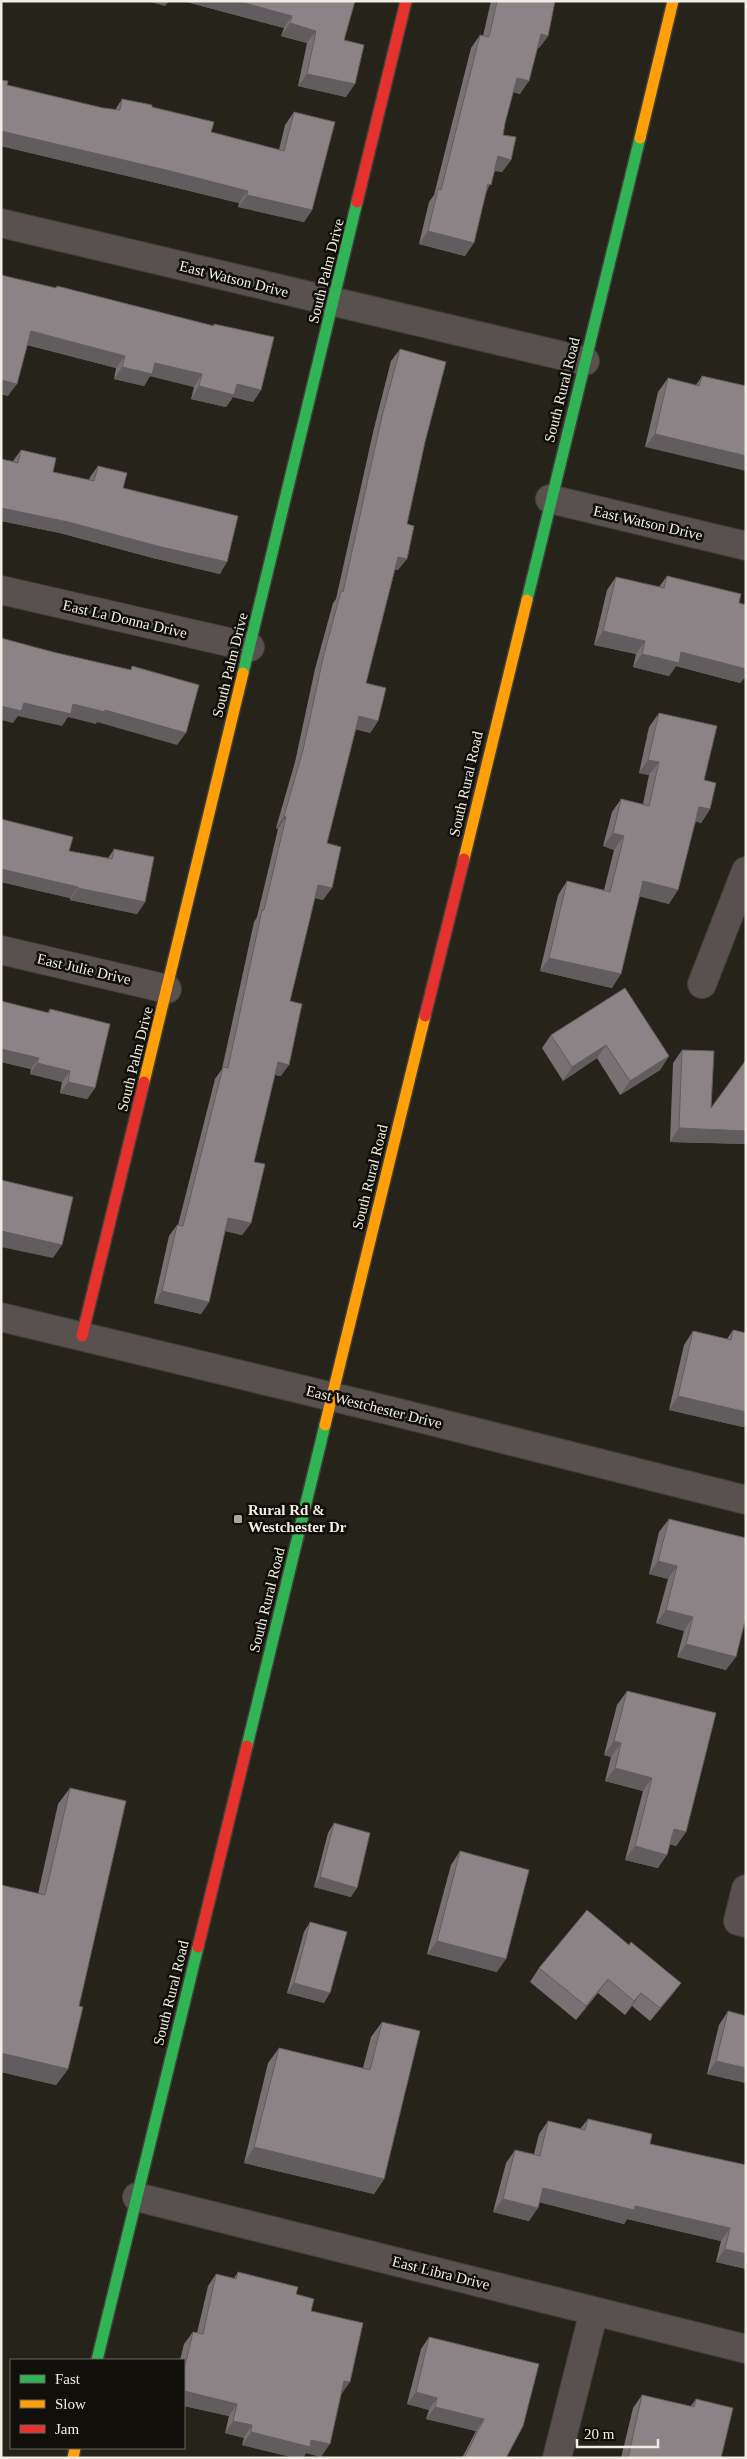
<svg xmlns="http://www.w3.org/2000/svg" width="747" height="2459" viewBox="0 0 747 2459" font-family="'Times New Roman',serif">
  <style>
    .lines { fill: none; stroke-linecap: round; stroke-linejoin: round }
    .street-casing { stroke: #413f38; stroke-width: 30 }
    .fast-casing { stroke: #413f38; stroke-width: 14 }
    .slow-casing { stroke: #413f38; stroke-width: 14 }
    .jam-casing { stroke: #413f38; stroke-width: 14 }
    .street { stroke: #58514f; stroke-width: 28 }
    .fast { stroke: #30b455; stroke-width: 11 }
    .slow { stroke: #ff9f0a; stroke-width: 11 }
    .jam { stroke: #e5322d; stroke-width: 11 }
    .wall { fill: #787173 }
    .shaded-wall { fill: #615c5e }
    .building { fill: #8b8386; stroke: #615c5e }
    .poi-dot { fill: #a9a79e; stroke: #110f09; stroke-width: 2 }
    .labels { text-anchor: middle; stroke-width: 5; stroke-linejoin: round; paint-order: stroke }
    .street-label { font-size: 15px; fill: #f0eee4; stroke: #110f09 }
    .poi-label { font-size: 15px; font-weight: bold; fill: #f0eee4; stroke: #110f09; text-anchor: start }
  </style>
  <rect width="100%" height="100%" fill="#26231b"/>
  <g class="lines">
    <g class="street-casing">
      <path id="street" d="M1 223 585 361
        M550 499 746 546
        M1 590 250 647
        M1 950 167 989
        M702 984 746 871
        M1 1317 387 1410 746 1500
        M746 1889 738 1921 746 1923
        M137 2197 746 2349
        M557 2458 594 2311"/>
    </g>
    <g class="fast-casing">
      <path id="fast" d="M527 600 640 138
        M243 673 357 202
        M247 1746 325 1425
        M97 2360 198 1947"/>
    </g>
    <g class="slow-casing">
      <path id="slow" d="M640 138 673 1
        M464 859 527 600
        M144 1082 243 673
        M325 1425 425 1016
        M73 2458 75 2448"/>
    </g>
    <g class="jam-casing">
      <path id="jam" d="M357 202 406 1
        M425 1016 464 859
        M82 1336 144 1082
        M198 1947 247 1746"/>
    </g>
    <use href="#street" class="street"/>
    <use href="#fast" class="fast"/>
    <use href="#slow" class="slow"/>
    <use href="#jam" class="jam"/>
  </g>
  <path class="wall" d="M183 1H355L344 40 346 97 298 86 307 43 281 36 284 28Z
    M491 1H555L548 36 539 48H538L520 94 513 92 505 123 503 135 511 160 502 172 495 171 487 191 465 256 419 244 429 202 434 195 471 48 480 35 483 36Z
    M1 80 7 85 103 108 115 110 122 99 152 107 211 132 279 150 285 125 294 112 312 210 304 222 238 207 239 203 161 184 1 146Z
    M57 286 213 326 214 324 261 390 253 402 233 397 226 407 191 399 194 387 150 376 144 386 114 379 116 368 27 345 8 396 1 394Z
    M400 349 425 442 407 524 398 570H395L366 683 378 721 370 733 356 729 327 843 323 900 315 898 290 1001 281 1076 275 1075 254 1162 251 1223 242 1235 225 1231 209 1302 201 1314 154 1303 169 1236 177 1225H178L215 1079 222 1069 254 922 257 917 278 829 276 828 295 762 315 669 333 603 336 599 374 428 391 361Z
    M702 376 746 386 645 447 658 392 668 378 696 385Z
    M21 450 53 472 89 480 90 477 98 466 220 574 153 558 60 533 1 521V459L13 461Z
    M667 576 746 605V676L740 683 676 666 669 676 633 667 636 654 594 645 607 590 616 577 659 587Z
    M659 713 704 780 710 809 701 823 696 821 669 904 640 896 612 988 540 971 558 895 567 881 604 890 614 850 603 846 612 812 621 799 643 804 649 775 639 773 649 727Z
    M1 819 69 851 108 858 114 849 145 902 137 914 70 900V898L1 882Z
    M1 1001 47 1013 50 1009 95 1088 87 1099 60 1093 62 1082 30 1074 31 1069 1 1062Z
    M551 1035 669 1056 660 1070 620 1095 597 1058 563 1081 542 1048Z
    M682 1050 711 1108 746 1060V1144L670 1142 673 1063Z
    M733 1330 746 1333V1424L743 1427 669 1410 684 1345 693 1331 727 1339Z
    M669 1519 726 1670 677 1657 684 1631 656 1623 668 1579 649 1574 659 1532Z
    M627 1691 686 1832 676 1846 670 1844 658 1868 625 1860 643 1791 605 1781 611 1757 604 1755 617 1705Z
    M70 1788 79 2006 68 2069 56 2085 1 2072V1885L38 1894 58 1804Z
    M334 1823 351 1897 314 1887 328 1833Z
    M460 1851 497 1972 427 1954 451 1865Z
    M310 1922 324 2003 287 1993 304 1932Z
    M629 1945 681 1983 671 1996 650 2021 632 2006 625 2015 598 1993 576 2020 530 1982 539 1968Z
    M728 2011 746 2016V2083L707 2074 719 2025Z
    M382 2022 384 2179 374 2194 244 2163 268 2063 279 2048 363 2068 371 2037Z
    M588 2119 650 2144 746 2165V2269L716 2262 721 2241 627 2219 624 2224 540 2202 529 2221 493 2212 506 2163 515 2150 534 2154 539 2134 548 2121 580 2129Z
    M238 2272 296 2294 311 2311 341 2395 321 2457 306 2453 303 2458H295L242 2445 244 2438 225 2433 229 2416 184 2406V2360H180L184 2344 193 2332 197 2333 208 2286 216 2274 234 2278Z
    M429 2337 506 2458H462L476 2431 426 2419 429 2410 407 2404 421 2349Z
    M642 2395 690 2407 696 2399 721 2458H621L633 2408Z"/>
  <path class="shaded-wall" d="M147 1H169L165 6Z
    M183 1H237L292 16 284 28Z
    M290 23 316 31 307 43 281 36Z
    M541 34 548 36 539 48 532 47Z
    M307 74 355 84 346 97 298 86Z
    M517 78 529 81 520 94 508 91Z
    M1 131 170 171 248 191 239 203 161 184 1 146Z
    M498 156 511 160 502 172 489 169Z
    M247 195 312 210 304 222 238 207Z
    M428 231 474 243 465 256 419 244Z
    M31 331 125 356 116 368 22 343Z
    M155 363 202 374 194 387 150 376 144 386 114 379 122 367Z
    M1 380 17 384 8 396 1 394Z
    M237 384 261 390 253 402 233 397 226 407 191 399 199 386Z
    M655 434 746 456V471L645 447Z
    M1 508 68 522 227 562 220 574 153 558 60 533 1 521Z
    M398 557 407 559 398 570 390 569Z
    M603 631 645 641 636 654 594 645Z
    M681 652 746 668V676L740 683 676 666 669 676 633 667 642 654Z
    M24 703 73 704 105 710 186 733 177 745 97 722 96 724 68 717 62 726 18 716 13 723 1 720V706Z
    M359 716 378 721 370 733 351 728Z
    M648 760 659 762 649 775 639 773Z
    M699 807 710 809 701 823 690 820Z
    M284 816 286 817 278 829 276 828Z
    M613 833 624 836 614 850 603 846Z
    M1 869 78 887 70 898 1 882Z
    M643 881 678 890 669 904 634 895Z
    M318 885 332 888 323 900 310 897Z
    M78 888 145 902 137 914 70 900Z
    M549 958 621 974 612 988 540 971Z
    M606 1045 597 1058 563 1081 572 1067Z
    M1 1049 39 1058 31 1069 1 1062Z
    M669 1056 660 1070 620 1095 630 1081Z
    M278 1062 289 1065 281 1076 270 1074Z
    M37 1063 70 1071 62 1082 30 1074Z
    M68 1082 95 1088 87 1099 60 1093Z
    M679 1128 746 1131V1144L670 1142Z
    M228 1218 251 1223 242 1235 220 1230Z
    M1 1231 62 1245 53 1258 1 1247Z
    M162 1291 209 1302 201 1314 154 1303Z
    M678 1396 746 1412V1424L743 1427 669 1410Z
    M658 1561 677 1566 668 1579 649 1574Z
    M666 1610 693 1617 684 1631 656 1623Z
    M686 1644 736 1657 726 1670 677 1657Z
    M614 1741 621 1743 611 1757 604 1755Z
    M615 1768 652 1778 643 1791 605 1781Z
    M674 1829 686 1832 676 1846 664 1843Z
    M635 1846 667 1855 658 1868 625 1860Z
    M320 1877 357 1888 351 1897 314 1887Z
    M437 1941 506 1959 497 1972 427 1954Z
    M608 1979 598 1993 576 2020 586 2006Z
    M294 1983 330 1993 324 2003 287 1993Z
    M681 1983 671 1996 650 2021 660 2008Z
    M641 1993 632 2006 625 2015 634 2001Z
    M1 2053 68 2069 56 2085 1 2072Z
    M716 2061 746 2068V2083L707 2074Z
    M254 2147 384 2179 374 2194 244 2163Z
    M543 2188 635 2206 730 2228 721 2241 627 2219 624 2224 534 2201Z
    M503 2199 538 2208 529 2221 493 2212Z
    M725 2249 746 2254V2269L716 2262Z
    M344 2381 350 2382 341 2395Z
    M184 2391 237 2404 229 2416 184 2406Z
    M416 2392 437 2398 429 2410 407 2404Z
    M435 2407 484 2419 476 2431 426 2419Z
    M233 2421 252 2425 244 2438 225 2433Z
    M251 2432 311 2440 330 2444 321 2457 306 2453 303 2458H295L242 2445Z"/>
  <path class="building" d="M237 1H355L344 40 364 45 355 84 307 74 316 31 290 23 292 16Z
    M497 1H555L548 36 541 34 529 81 517 78 505 123 503 135 516 137 511 160 498 156 491 185 488 184 474 243 428 231 438 189 441 190 480 35 489 37Z
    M1 80 8 81 7 85 103 108 120 110 122 99 152 105V107L214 122 211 132 284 151 294 112 335 122 312 210 247 195 248 191 170 171 1 131Z
    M1 275 56 288 57 286 214 326V324L274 337 261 390 237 384 234 395 199 386 202 374 155 363 152 374 122 367 125 356 31 331 17 384 1 380Z
    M400 349 446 362 425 442 407 524 414 526 407 559 398 557 366 683 386 688 378 721 359 716 327 843 341 847 332 888 318 885 290 1001 302 1004 289 1065 278 1062 254 1162 265 1164 251 1223 228 1218 209 1302 162 1291 177 1225 183 1226 223 1067 228 1068 262 910H264L286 817 284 816 303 750 323 658 341 591 343 592 382 416Z
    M702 376 746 386V456L655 434 668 378 699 386Z
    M21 450 56 458 53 472 94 481 98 466 127 473 123 488 238 516 227 562 161 547 68 522 1 508V459L18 463Z
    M667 576 741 594 739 603 746 605V669L681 652 679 663 642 654 645 641 603 631 616 577 664 588Z
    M1 638 53 652 131 670 132 666 199 685 186 733 105 710V712L73 704 71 714 24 703 21 711 1 706Z
    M659 713 717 726 704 780 716 783 710 809 699 807 678 890 643 881 621 974 549 958 567 881 610 892 624 836 613 833 621 799 649 806 659 762 648 760Z
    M1 819 73 837 69 851 112 859 114 849 154 857 145 902 78 888V887L1 869Z
    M625 988 669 1056 630 1081 606 1045 572 1067 551 1035Z
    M1 1001 49 1013 50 1009 110 1024 95 1088 68 1082 70 1071 37 1063 39 1058 1 1049Z
    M682 1050 714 1051 711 1108 746 1060V1131L679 1128Z
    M1 1180 73 1197 62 1245 1 1231Z
    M733 1330 746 1333V1412L678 1396 693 1331 731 1340Z
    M669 1519 746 1538V1617L736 1657 686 1644 693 1617 666 1610 677 1566 658 1561Z
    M627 1691 716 1713 686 1832 674 1829 667 1855 635 1846 652 1778 615 1768 621 1743 614 1741Z
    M70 1788 126 1801 79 2006 83 2007 68 2069 1 2053V1885L45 1895Z
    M334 1823 370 1833 357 1888 320 1877Z
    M460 1851 529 1870 506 1959 437 1941Z
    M587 1910 629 1945 631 1942 681 1983 660 2008 641 1993 634 2001 608 1979 586 2006 539 1968Z
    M310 1922 347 1932 330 1993 294 1983Z
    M728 2011 746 2016V2068L716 2061Z
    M382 2022 420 2031 384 2179 254 2147 279 2048 370 2070Z
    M588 2119 652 2134 650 2144 746 2165V2254L725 2249 730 2228 635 2206 634 2210 543 2188 538 2208 503 2199 515 2150 540 2156 548 2121 585 2130Z
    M238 2272 298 2287 296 2294 314 2299 311 2311 363 2323 350 2382 344 2381 330 2444 311 2440 310 2447 251 2432 252 2425 233 2421 237 2404 184 2391V2370L193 2332 203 2334 216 2274 236 2279Z
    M429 2337 539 2364 523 2426 506 2458H464L484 2419 435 2407 437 2398 416 2392Z
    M642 2395 694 2407 696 2399 733 2408 721 2458H628Z"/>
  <rect class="poi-dot" x="233" y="1514" width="10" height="10" rx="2.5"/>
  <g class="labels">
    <g class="street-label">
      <text transform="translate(326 271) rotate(-76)" y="5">South Palm Drive</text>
      <text transform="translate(234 279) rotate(14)" y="5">East Watson Drive</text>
      <text transform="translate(562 390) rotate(-76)" y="5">South Rural Road</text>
      <text transform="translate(648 523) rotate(13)" y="5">East Watson Drive</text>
      <text transform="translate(125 619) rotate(13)" y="5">East La Donna Drive</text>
      <text transform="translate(230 665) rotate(-76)" y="5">South Palm Drive</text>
      <text transform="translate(466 784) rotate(-77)" y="5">South Rural Road</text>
      <text transform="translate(84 969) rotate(13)" y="5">East Julie Drive</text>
      <text transform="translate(135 1059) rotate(-76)" y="5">South Palm Drive</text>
      <text transform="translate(370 1177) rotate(-76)" y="5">South Rural Road</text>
      <text transform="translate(374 1407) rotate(14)" y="5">East Westchester Drive</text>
      <text transform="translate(267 1600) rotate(-76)" y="5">South Rural Road</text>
      <text transform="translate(171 1993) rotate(-76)" y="5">South Rural Road</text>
      <text transform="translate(441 2273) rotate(14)" y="5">East Libra Drive</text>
    </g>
    <g class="poi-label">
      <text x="248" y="1515">Rural Rd &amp;<tspan x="248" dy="17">Westchester Dr</tspan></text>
    </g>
  </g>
  <rect width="747" height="2459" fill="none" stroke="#f0eee4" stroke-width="5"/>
  <rect x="10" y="2359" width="175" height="90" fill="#110f09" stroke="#6a6861"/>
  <rect x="20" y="2375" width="25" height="8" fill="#30b455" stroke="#6a6861"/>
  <text x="55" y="2384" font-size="15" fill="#f0eee4">Fast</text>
  <rect x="20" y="2400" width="25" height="8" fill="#ff9f0a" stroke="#6a6861"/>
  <text x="55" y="2409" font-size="15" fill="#f0eee4">Slow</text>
  <rect x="20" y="2425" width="25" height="8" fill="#e5322d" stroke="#6a6861"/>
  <text x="55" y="2434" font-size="15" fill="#f0eee4">Jam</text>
  <path d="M577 2439v8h81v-8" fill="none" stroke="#f0eee4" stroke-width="2.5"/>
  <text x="584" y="2439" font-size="15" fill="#f0eee4" stroke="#110f09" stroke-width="4" paint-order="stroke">20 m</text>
</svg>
